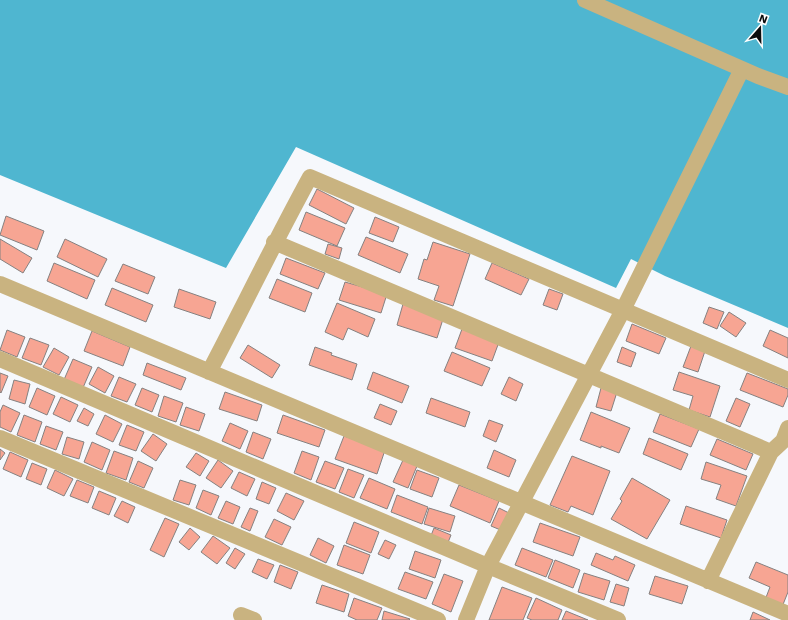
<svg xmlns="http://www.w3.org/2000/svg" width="788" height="620" viewBox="0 0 788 620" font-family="'Work Sans',sans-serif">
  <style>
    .water { fill: #4fb6d0 }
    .building { fill: #f7a593; stroke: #858180 }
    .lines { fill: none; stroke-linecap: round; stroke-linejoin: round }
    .minor { stroke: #c9b380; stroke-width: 16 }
  </style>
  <rect width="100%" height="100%" fill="#f6f8fc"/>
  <path class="water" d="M0 0H788V328L665 276 631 259 616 288 296 147 226 268 0 175Z"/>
  <path class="building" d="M317 189 354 208 346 224 309 205Z
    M306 212 345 228 337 246 299 230Z
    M6 216 44 231 37 250 0 235Z
    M375 217 399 227 393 242 369 233Z
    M366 237 408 254 400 273 358 255Z
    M0 239 32 258 23 273 0 259Z
    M65 239 107 259 98 277 57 257Z
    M433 242 470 254 453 306 434 300 439 286 418 279 424 259 427 260Z
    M328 244 342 248 339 259 325 254Z
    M286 258 325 273 318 289 280 274Z
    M54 263 95 280 87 299 47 281Z
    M492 263 529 279 521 295 485 279Z
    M123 264 155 277 148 294 115 281Z
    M277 279 312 293 305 312 269 298Z
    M345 282 387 294 381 313 339 300Z
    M112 288 153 305 146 322 105 305Z
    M179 289 216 302 210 319 174 307Z
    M549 289 563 294 557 310 543 305Z
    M337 303 375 319 368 337 348 328 343 340 325 332Z
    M403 304 444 316 437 338 397 325Z
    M709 307 724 312 717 329 703 323Z
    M729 312 746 323 736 337 720 326Z
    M632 324 666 338 659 354 626 341Z
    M462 329 499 342 492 361 455 348Z
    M7 330 25 337 17 357 0 350Z
    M770 330 788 338V358L763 346Z
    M92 331 130 347 123 366 84 351Z
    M30 338 49 345 41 365 22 358Z
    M248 345 280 365 272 378 240 358Z
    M691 346 705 351 698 372 683 367Z
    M315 347 332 353 331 355 357 364 352 380 309 365Z
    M622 347 636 353 631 367 617 362Z
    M54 348 69 357 59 375 43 367Z
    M452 352 490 368 482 386 444 371Z
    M73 359 92 367 82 390 63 382Z
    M147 363 186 378 181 390 143 375Z
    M98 367 114 376 105 393 89 384Z
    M373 372 409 386 402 403 367 389Z
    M679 372 720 386 710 417 689 410 693 396 673 390Z
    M0 373 8 376 1 393 0 392Z
    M747 373 788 389V395L783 407 740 390Z
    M119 377 136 384 127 402 111 396Z
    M509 377 523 384 516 401 501 394Z
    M14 380 30 384 25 404 9 399Z
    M37 388 55 396 47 415 29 407Z
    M142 388 159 395 152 412 135 405Z
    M601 388 617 392 611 411 596 407Z
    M225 392 262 405 257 421 219 409Z
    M164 396 183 403 176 422 158 416Z
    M61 397 78 405 70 422 53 414Z
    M431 398 470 412 465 427 426 413Z
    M736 398 750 404 740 427 726 421Z
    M380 404 397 411 391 425 374 418Z
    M3 405 20 413 11 432 0 427V412Z
    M186 407 205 414 199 431 180 425Z
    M84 408 94 414 88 426 77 421Z
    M591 412 630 428 619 453 601 446V448L580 440Z
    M660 414 699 429 691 447 653 432Z
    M24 415 42 422 35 442 17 435Z
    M105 415 122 424 113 442 96 434Z
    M283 415 325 430 319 447 277 433Z
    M489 420 503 425 496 442 483 436Z
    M230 423 248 431 240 449 222 441Z
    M127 425 144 432 136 451 119 445Z
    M46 426 63 432 56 450 40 444Z
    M253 432 271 439 263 459 246 452Z
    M153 434 167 444 156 461 141 451Z
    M344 436 385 450 377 474 335 459Z
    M67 437 84 442 79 459 62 454Z
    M649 438 688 454 681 470 643 454Z
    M717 439 753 454 746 470 710 455Z
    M92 442 110 450 102 470 84 462Z
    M0 449 5 453 0 460Z
    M494 450 516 460 509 477 487 468Z
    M114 451 133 458 126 480 106 473Z
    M302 451 319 457 311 480 294 473Z
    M10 452 28 460 21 477 3 469Z
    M196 453 209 461 200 476 186 467Z
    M572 456 610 471 593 515 571 506 568 512 550 505Z
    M218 460 233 471 221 488 206 478Z
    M403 460 417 466 408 488 393 482Z
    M138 461 153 468 144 488 129 482Z
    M325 461 344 468 335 489 316 482Z
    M706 462 747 476 736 506 716 499 721 485 701 479Z
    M32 463 47 469 41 485 26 479Z
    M348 469 364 475 354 498 339 492Z
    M55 470 73 479 64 496 47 488Z
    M417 470 439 478 432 497 410 489Z
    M239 472 255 479 247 496 231 488Z
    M369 478 395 489 387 509 360 498Z
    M632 478 670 500 647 539 611 519 622 501 620 499Z
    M77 480 94 487 88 503 70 496Z
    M180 480 196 485 189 505 173 500Z
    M262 482 276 488 269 504 256 499Z
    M459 485 499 501 490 523 450 506Z
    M203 490 219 496 211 515 196 508Z
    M99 491 116 498 109 515 92 508Z
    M286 493 304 501 294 520 277 511Z
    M397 495 428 507 422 524 391 512Z
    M122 501 135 507 128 523 114 516Z
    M226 501 240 507 233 524 218 518Z
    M686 506 727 520 721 538 680 524Z
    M250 508 258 511 250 531 241 527Z
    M429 508 455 516 450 532 424 524Z
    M499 508 511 514 503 531 491 526Z
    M165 518 179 524 164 557 150 550Z
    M274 519 291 527 282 545 265 537Z
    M354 522 379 532 371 553 346 543Z
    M540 523 580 537 573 556 533 542Z
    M190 528 200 537 189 550 179 542Z
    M434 528 451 535 447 545 430 538Z
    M213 536 230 548 217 564 201 552Z
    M318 538 334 546 326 563 310 555Z
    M385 540 396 545 389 559 378 554Z
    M344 545 370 555 363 574 337 565Z
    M235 548 245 554 235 569 226 563Z
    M522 548 553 560 546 577 515 565Z
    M415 551 441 560 435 578 409 569Z
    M596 553 613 560 615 556 635 565 628 581 591 565Z
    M258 559 274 565 267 579 252 572Z
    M555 560 580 570 573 588 548 578Z
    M756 562 788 575V592L782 607 765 600 770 587 749 578Z
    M280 565 298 572 291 589 274 582Z
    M405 572 433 582 426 599 398 589Z
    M584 573 610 581 604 600 578 592Z
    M444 574 463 581 451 612 432 604Z
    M655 576 688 586 682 604 649 594Z
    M616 584 629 588 624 606 610 602Z
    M322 585 349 594 344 612 316 603Z
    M502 587 532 598 523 620H489Z
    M354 598 382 608 377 620H357L348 616Z
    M536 598 562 610 558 620H532L527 618Z
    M384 611 410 619 409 620H382Z
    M566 611 588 620H562Z
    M753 612 770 620H750Z"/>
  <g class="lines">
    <path class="minor" d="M585 0 758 76 788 87
      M274 242 771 452
      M0 284 788 614
      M0 359 488 566 618 620
      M209 372C243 307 275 241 310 177L788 380
      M0 438 438 620
      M708 581 771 452 783 441 788 428
      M241 615 254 620
      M466 620 488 566 623 310 742 69"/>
  </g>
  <g transform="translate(760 28) rotate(20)" stroke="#ffffff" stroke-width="3" paint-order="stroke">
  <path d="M0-3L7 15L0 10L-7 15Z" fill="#0b0c0d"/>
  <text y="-6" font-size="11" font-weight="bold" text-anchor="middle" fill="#0b0c0d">N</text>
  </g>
</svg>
